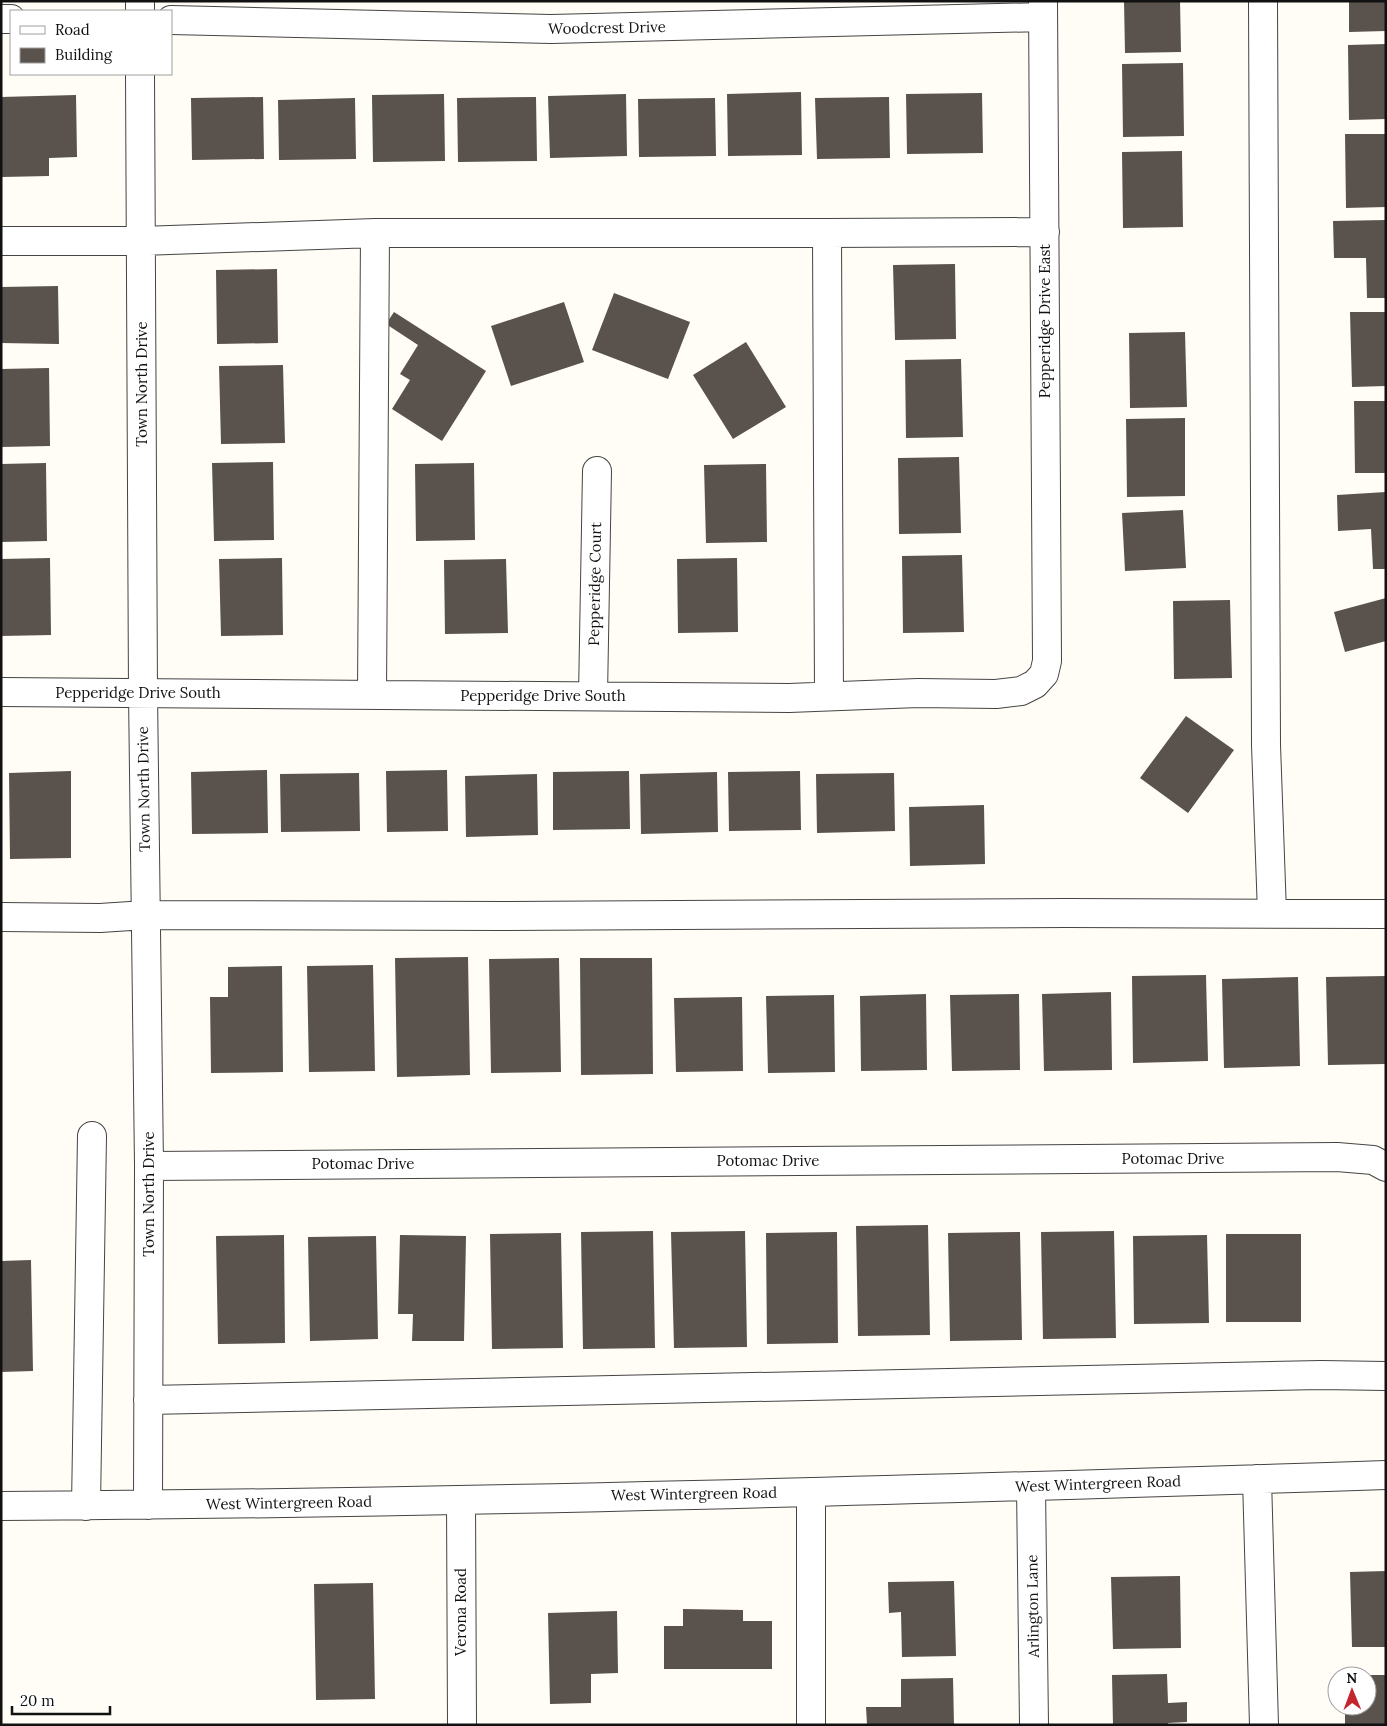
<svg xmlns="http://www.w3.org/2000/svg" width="1387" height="1726" viewBox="0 0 1387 1726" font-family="Lora,serif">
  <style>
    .building { fill: #5a524d }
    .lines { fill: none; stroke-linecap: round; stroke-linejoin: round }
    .minor-casing { stroke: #444; stroke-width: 30 }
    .minor { stroke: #fff; stroke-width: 28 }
    .labels { text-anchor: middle; stroke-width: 5; stroke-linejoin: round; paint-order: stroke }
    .street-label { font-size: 15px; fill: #111; stroke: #fff }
  </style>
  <rect width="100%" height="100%" fill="#fffdf5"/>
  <path class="building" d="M1124 1H1180L1181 52 1125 53Z
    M1349 1H1386V31L1349 32Z
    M1386 44V119L1349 120 1348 45Z
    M1183 63 1184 136 1123 137 1122 64Z
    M801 92 802 155 728 156 727 94Z
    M982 93 983 153 907 154 906 94Z
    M444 94 445 161 373 162 372 95Z
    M626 94 627 156 550 158 548 96Z
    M76 95 77 157 49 158V176L2 177 1 97Z
    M263 97 264 159 192 160 191 98Z
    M536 97 537 161 458 162 457 98Z
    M889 97 890 158 817 159 815 98Z
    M355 98 356 159 279 160 278 100Z
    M715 98 716 156 639 157 638 99Z
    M1345 134H1386V207L1346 208Z
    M1182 151 1183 227 1123 228 1122 152Z
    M1386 220V298H1367L1366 258H1334L1333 221Z
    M955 264 956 339 895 340 893 265Z
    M277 269 278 343 217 344 216 270Z
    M58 286 59 344 1 343V287Z
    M614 293 690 322 668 379 592 350Z
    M564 302 584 362 511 386 491 326Z
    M394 312 486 371 442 441 392 409 410 380 400 374 418 345 386 324Z
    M1350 312H1386V386L1352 387Z
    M1185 332 1187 407 1130 408 1129 333Z
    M746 342 786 407 733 439 693 375Z
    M961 359 963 437 906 438 905 360Z
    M283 365 285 443 221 444 219 366Z
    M49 368 50 446 1 447V369Z
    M1354 401H1386V473H1355Z
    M1185 418V496L1127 497 1126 419Z
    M959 457 961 533 899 534 898 458Z
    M273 462 274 540 214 541 212 463Z
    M46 463 47 541 1 542V464Z
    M474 463 475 540 416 541 415 464Z
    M766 464 767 542 706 543 704 465Z
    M1386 492V569H1373L1371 529 1338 531 1337 495Z
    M1183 510 1186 568 1125 571 1122 513Z
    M962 555 964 632 903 633 902 556Z
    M50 558 51 635 1 636V559Z
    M282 558 283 635 221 636 219 559Z
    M737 558 738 632 678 633 677 559Z
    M506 559 508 633 445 634 444 560Z
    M1386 598V641L1345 652 1334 612Z
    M1230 600 1232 678 1174 679 1173 601Z
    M1186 716 1234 750 1188 813 1140 778Z
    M267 770 268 833 192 834 191 772Z
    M447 770 448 831 387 832 386 771Z
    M71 771V858L10 859 9 773Z
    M629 771 630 829 553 830V772Z
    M800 771 801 830 729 831 728 772Z
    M717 772 718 832 641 834 640 774Z
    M359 773 360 831 281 832 280 774Z
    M894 773 895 831 817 833 816 774Z
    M537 774 538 835 466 837 465 776Z
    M984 805 985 864 910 866 909 807Z
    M468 957 470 1075 397 1077 395 958Z
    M559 958 561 1072 491 1073 489 959Z
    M580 958H652L653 1074 581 1075Z
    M373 965 375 1071 309 1072 307 966Z
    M282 966 283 1072 211 1073 210 997H228V967Z
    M1206 975 1208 1061 1133 1063 1132 976Z
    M1386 976V1064L1328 1065 1326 977Z
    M1298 977 1300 1066 1224 1068 1222 979Z
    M1111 992 1112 1070 1044 1071 1042 994Z
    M926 994 927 1070 861 1071 860 996Z
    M1019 994 1020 1070 952 1071 950 995Z
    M834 995 835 1072 768 1073 766 996Z
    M742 997 743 1071 676 1072 674 998Z
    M928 1225 930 1335 858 1336 856 1226Z
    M653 1231 655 1348 583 1349 581 1232Z
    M745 1231 747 1347 674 1348 671 1232Z
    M1114 1231 1116 1338 1043 1339 1041 1232Z
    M837 1232 838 1343 767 1344 766 1233Z
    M1020 1232 1022 1340 950 1341 948 1233Z
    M561 1233 563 1348 492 1349 490 1234Z
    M1226 1234H1301V1322H1226Z
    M284 1235 285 1343 218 1344 216 1236Z
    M400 1235 466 1236 464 1341H412L413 1314H398Z
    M1207 1235 1209 1323 1134 1324 1133 1236Z
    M376 1236 378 1339 310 1341 308 1237Z
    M31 1260 33 1371 1 1372V1261Z
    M1386 1571V1647H1352L1350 1572Z
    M1180 1576 1181 1648 1113 1649 1111 1577Z
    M954 1581 956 1656 902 1657 901 1612 889 1613 888 1582Z
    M373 1583 375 1699 316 1700 314 1584Z
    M683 1609 743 1610V1621H772V1669H664V1626H683Z
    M617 1611 618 1673 591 1674V1703L550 1704 548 1613Z
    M1167 1674 1168 1703 1187 1702V1722L1168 1723V1725H1113L1112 1675Z
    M1367 1675H1386V1725H1345V1706H1367Z
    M953 1678 954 1725H867L866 1707H901V1679Z"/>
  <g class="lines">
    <g class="minor-casing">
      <path id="minor" d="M140 1V11
        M1263 1 1266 745 1272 913
        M1 19H11
        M171 20 551 29 1043 17
        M140 74 143 693 149 1166 148 1505
        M1 241H141L375 233H827
        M1 692 789 698 918 693 996 694 1021 691 1035 684 1044 674 1047 661 1043 1
        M372 695 375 233
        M593 696 597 471
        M829 696 827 233 1045 232
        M1 917 100 918 146 915 504 916 1066 913 1386 914
        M149 1166 1337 1157 1373 1160 1386 1167
        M148 1400 1321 1375 1386 1376
        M1257 1479 1264 1725
        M1031 1487 1034 1725
        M461 1500 462 1725
        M1 1506C463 1503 924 1490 1386 1475
        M86 1506 92 1136
        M811 1725V1492"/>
    </g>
    <use href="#minor" class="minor"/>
  </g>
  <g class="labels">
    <g class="street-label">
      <text transform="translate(607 28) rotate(-1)" y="5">Woodcrest Drive</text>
      <text transform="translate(1045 321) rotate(-90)" y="5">Pepperidge Drive East</text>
      <text transform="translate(142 384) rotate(-90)" y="5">Town North Drive</text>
      <text transform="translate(595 584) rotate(-89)" y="5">Pepperidge Court</text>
      <text x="138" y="698">Pepperidge Drive South</text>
      <text x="543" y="701">Pepperidge Drive South</text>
      <text transform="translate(144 789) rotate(-91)" y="5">Town North Drive</text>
      <text x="1173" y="1164">Potomac Drive</text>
      <text x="768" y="1166">Potomac Drive</text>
      <text x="363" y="1169">Potomac Drive</text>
      <text transform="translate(149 1194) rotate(-90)" y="5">Town North Drive</text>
      <text transform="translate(1098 1484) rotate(-2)" y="5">West Wintergreen Road</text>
      <text transform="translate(694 1494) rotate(-1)" y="5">West Wintergreen Road</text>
      <text transform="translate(289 1503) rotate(-1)" y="5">West Wintergreen Road</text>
      <text transform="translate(1033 1606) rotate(-91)" y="5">Arlington Lane</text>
      <text transform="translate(461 1612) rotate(-90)" y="5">Verona Road</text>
    </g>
  </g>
  <rect width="1387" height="1726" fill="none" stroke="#111111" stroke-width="5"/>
  <rect x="10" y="10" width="162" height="65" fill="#ffffff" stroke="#a0a0a0"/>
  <rect x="20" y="26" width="25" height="8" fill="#ffffff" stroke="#a0a0a0"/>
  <text x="55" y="35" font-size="15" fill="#111111">Road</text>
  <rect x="20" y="48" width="25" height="15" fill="#5a524d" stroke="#a0a0a0"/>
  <text x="55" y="60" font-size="15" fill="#111111">Building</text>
  <g transform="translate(1352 1691) rotate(359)"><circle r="24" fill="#ffffff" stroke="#a0a0a0"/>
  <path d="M0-4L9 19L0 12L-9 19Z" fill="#c4262e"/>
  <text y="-8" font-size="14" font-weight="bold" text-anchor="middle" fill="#111111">N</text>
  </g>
  <path d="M12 1706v8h98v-8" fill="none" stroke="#111111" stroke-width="2.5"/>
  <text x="20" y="1706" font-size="15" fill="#111111" stroke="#ffffff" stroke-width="4" paint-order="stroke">20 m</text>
</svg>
